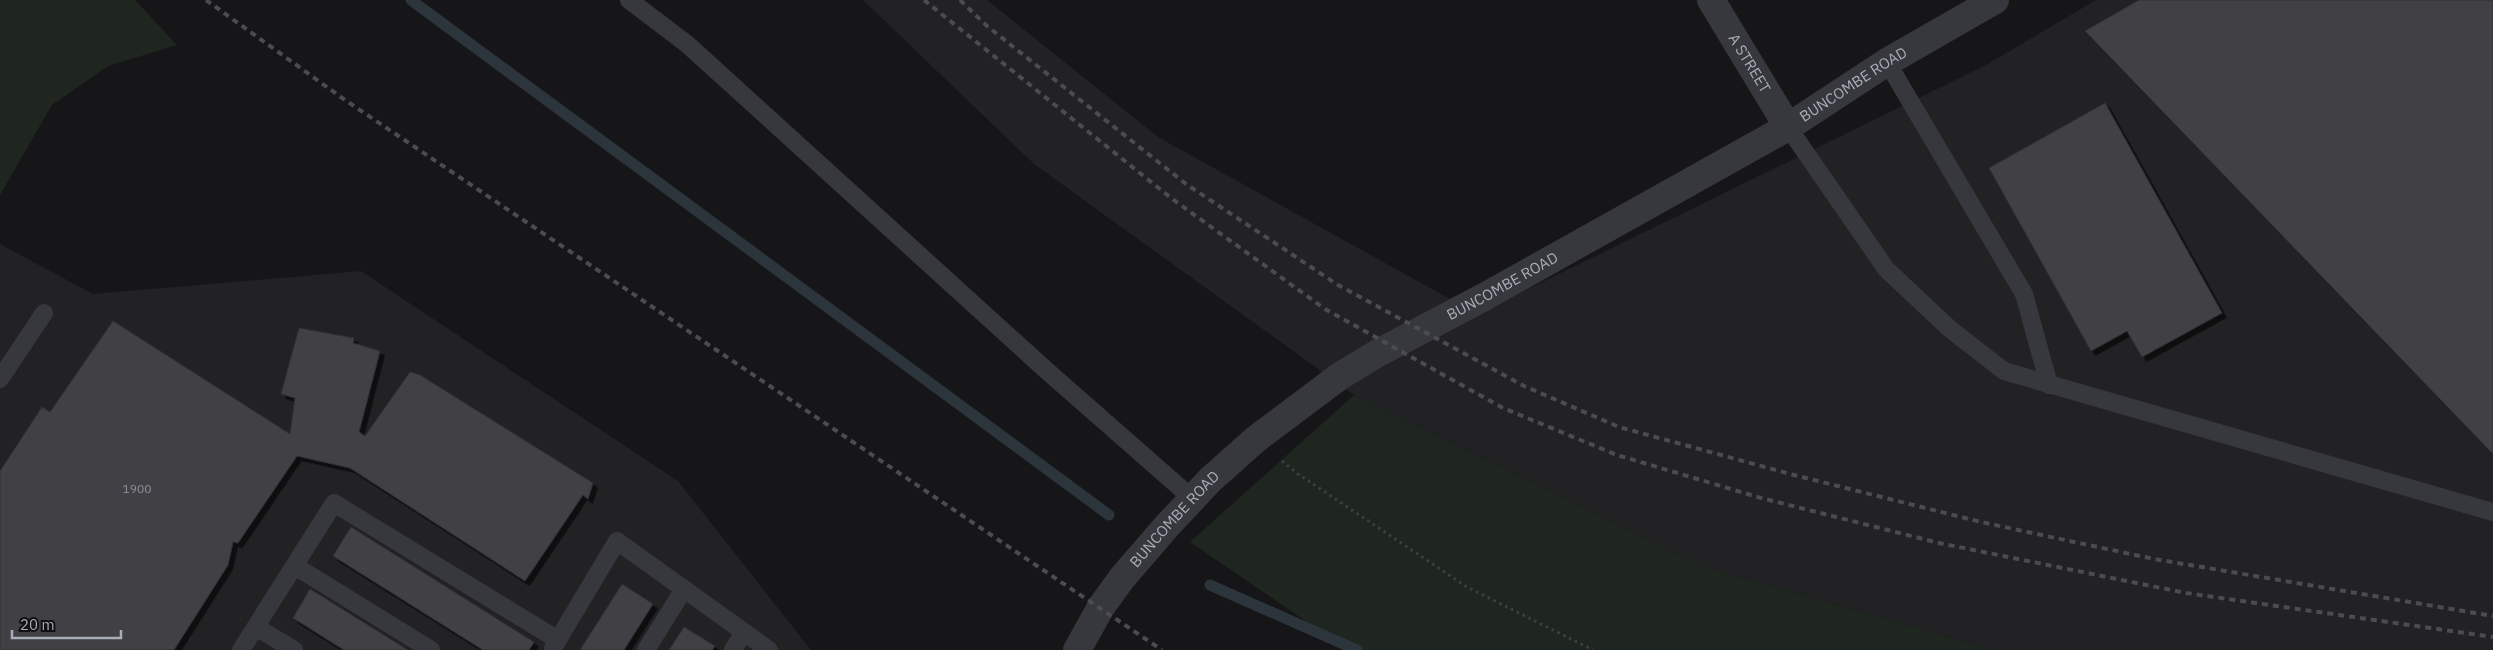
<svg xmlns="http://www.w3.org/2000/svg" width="2493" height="650" viewBox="0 0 2493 650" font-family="'IBM Plex Sans',sans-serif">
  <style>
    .built { fill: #222225 }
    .green { fill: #1e261f }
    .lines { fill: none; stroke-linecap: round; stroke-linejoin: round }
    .stream { stroke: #2c353c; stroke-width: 11 }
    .building { fill: #404145; stroke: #303034; filter: url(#shadow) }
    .path { stroke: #3d3f44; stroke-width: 3; stroke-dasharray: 2.5 4; stroke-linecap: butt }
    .service { stroke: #37383d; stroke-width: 18 }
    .minor { stroke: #37383d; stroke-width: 28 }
    .tertiary { stroke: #37383d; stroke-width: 28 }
    .rail { stroke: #4a4c52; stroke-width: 4; stroke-dasharray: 6 5; stroke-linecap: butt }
    .labels { text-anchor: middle; stroke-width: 5; stroke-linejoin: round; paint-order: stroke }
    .number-label { font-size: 12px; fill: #8e929b }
    .street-label { font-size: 15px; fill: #a8adb8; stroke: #111113 }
  </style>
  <defs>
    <filter id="shadow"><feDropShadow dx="4.5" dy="4.5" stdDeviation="0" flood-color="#0009"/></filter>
  </defs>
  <rect width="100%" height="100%" fill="#161618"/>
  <path class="built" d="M863 0H987L1158 137 1477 314 1986 65 2096 0H2493V650H2005L1978 645 1705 567 1354 395 1034 164Z
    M0 244 93 294 361 271 678 481 811 650H0Z"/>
  <path class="green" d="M0 0H135L177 45 108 66 52 105 0 195Z
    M1354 395 1705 567 1978 645 2005 650H1348L1190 542Z"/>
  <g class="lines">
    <path class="stream" d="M411 0 1109 515
      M1210 585 1357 650"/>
  </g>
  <path class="building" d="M2139 0H2493V454L2085 31Z
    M2105 103 2222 313 2142 357 2127 331 2091 351 1989 168Z
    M113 321 290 434 295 398 281 394 299 328 354 338 353 343 380 351 359 432 365 436 410 372 420 375 593 483 588 499 583 495 525 581 350 468 297 456 238 543 233 542 228 565 174 650H0V471L42 407 50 412Z
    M351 527 534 642 529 650H483L333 556Z
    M622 584 653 604 624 650H580Z
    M310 589 408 650H344L293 618Z
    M684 627 715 646 712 650H669Z"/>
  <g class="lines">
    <path class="path" d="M1282 461 1298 474 1467 587 1593 650"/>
    <path class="service" d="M629 0 687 44 1046 370 1193 499
      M1887 62 2024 294 2049 385
      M1788 127 1886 269 1950 329 2004 371 2493 512
      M0 379 44 313
      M295 566 431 650
      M256 627 294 650
      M553 648 617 541 769 650
      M241 650 334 503 558 640
      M646 650 684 589
      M733 650 744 632"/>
    <path class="minor" id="s1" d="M1711 0 1788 127"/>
    <path class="tertiary" id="s2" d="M1077 650 1101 607 1122 578 1166 527 1210 480 1256 439 1340 376 1378 353 1484 297 1788 127 1887 62 1995 0"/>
    <path class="rail" d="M206 0 345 100 1162 650
      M924 0 1171 198 1325 309 1503 408 1617 455 1761 498 1939 543 2186 593 2493 637
      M960 0 987 26 1186 184 1338 285 1524 386 1619 427 1794 475 1981 522 2154 559 2493 616"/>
  </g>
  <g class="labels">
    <g class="number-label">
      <text x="137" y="493">1900</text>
    </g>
    <g class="street-label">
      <text dy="5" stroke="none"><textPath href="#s1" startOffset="74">A STREET</textPath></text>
      <text dy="5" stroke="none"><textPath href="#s2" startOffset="974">BUNCOMBE ROAD</textPath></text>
      <text dy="5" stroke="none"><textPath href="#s2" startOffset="569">BUNCOMBE ROAD</textPath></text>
      <text dy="5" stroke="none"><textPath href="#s2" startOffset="164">BUNCOMBE ROAD</textPath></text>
    </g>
  </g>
  <path d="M12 630v8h109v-8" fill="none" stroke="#a8adb8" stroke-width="2.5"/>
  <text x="20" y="630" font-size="15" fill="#a8adb8" stroke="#111113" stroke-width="4" paint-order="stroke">20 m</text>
</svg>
